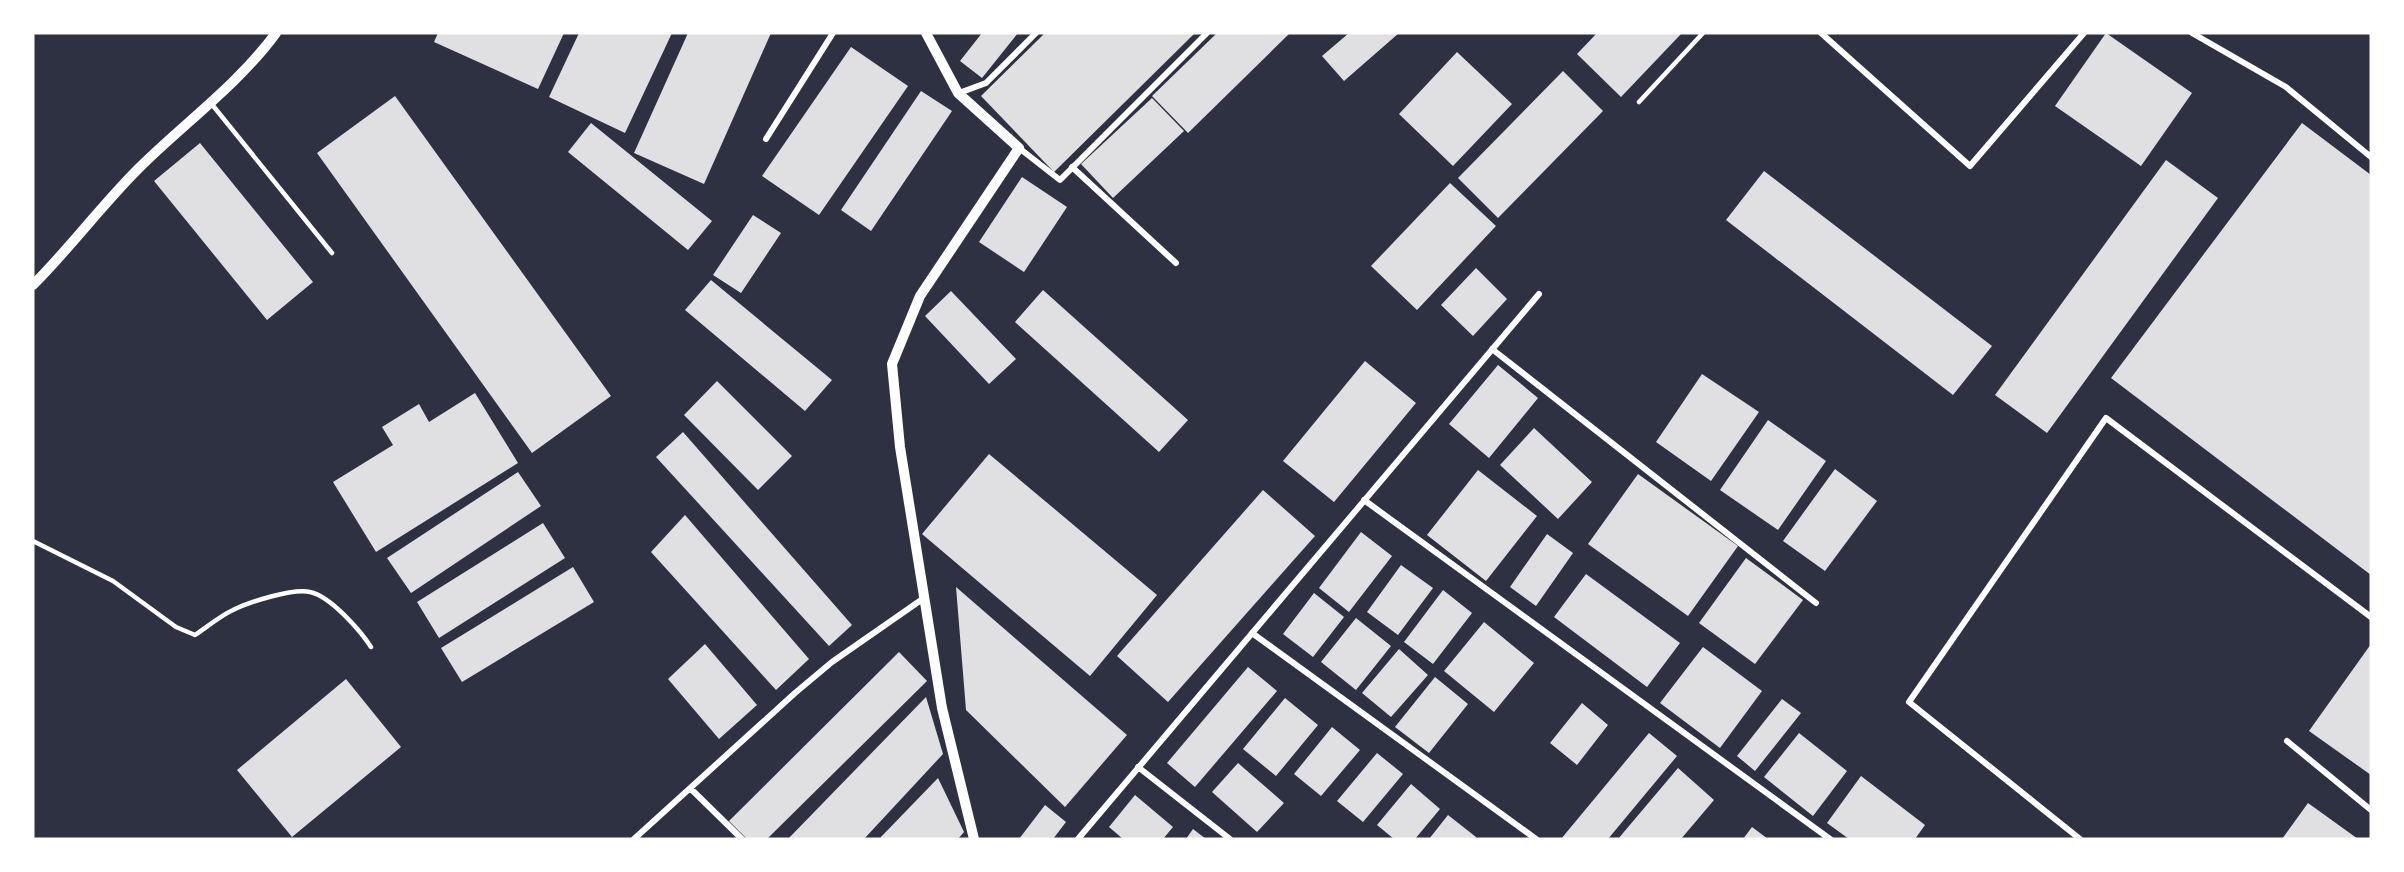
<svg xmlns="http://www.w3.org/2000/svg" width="2404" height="872" viewBox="0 0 2404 872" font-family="Roboto,sans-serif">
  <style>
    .building { fill: #e0e0e3 }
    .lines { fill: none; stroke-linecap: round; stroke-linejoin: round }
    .service { stroke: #fff; stroke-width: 4.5 }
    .minor { stroke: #fff; stroke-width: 6 }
    .tertiary { stroke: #fff; stroke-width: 10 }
  </style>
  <rect width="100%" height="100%" fill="#2d3142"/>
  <path class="building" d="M438 33H564L538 89 434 42Z
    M579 33H672L625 133 549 97Z
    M688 33H771L704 184 634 153Z
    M982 33H1018L982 78 960 61Z
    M1045 33H1195L1054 172 981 96Z
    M1217 33H1290L1188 133 1152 96Z
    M1349 33H1399L1344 81 1322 56Z
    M1597 33H1682L1621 97 1577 54Z
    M2106 33 2192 93 2141 166 2055 106Z
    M851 47 908 86 819 215 762 176Z
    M1457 52 1512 104 1453 166 1399 114Z
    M1563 71 1603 111 1498 218 1458 178Z
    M921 91 952 111 871 231 841 210Z
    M395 96 611 396 532 453 317 153Z
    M1152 98 1184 131 1113 198 1081 164Z
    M591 123 712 221 688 250 568 152Z
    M2302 123 2371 175V575L2111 378Z
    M200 143 313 282 267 320 154 181Z
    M2166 160 2218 198 2047 433 1995 395Z
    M1764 171 1992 346 1953 395 1726 220Z
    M1022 177 1067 207 1024 272 979 242Z
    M1450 183 1496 226 1417 310 1371 266Z
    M753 215 781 233 741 293 713 275Z
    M1476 268 1507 299 1473 336 1441 305Z
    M711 280 832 380 805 411 685 310Z
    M1043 290 1188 420 1159 452 1015 322Z
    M951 291 1016 359 989 384 925 316Z
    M1365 361 1416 403 1334 502 1283 461Z
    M1498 365 1538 398 1489 458 1449 424Z
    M1702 374 1759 412 1711 481 1656 442Z
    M717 381 792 456 758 490 684 415Z
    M475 393 518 463 376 552 333 482 393 445 382 427 419 404 429 422Z
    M1768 420 1826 461 1778 530 1720 490Z
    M1534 428 1592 482 1558 519 1500 465Z
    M683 432 852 625 829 646 656 457Z
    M989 454 1157 595 1090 676 922 534Z
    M1835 469 1877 501 1825 571 1783 541Z
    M1478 470 1537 516 1486 581 1427 535Z
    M518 472 541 506 411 593 387 558Z
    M1638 474 1738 546 1688 616 1588 544Z
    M1263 490 1315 536 1168 702 1117 656Z
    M685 515 809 659 776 690 651 552Z
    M543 523 565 558 439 638 417 602Z
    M1361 532 1392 556 1349 612 1319 588Z
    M1547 534 1573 553 1536 606 1510 587Z
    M1746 558 1803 600 1755 664 1699 623Z
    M1401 565 1433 588 1398 635 1367 612Z
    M573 567 594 602 462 682 441 648Z
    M1586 574 1680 643 1647 687 1554 617Z
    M956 587 1127 735 1065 807 966 710Z
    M1443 590 1472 613 1433 664 1404 642Z
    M1314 593 1344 617 1313 657 1283 634Z
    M1356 618 1391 646 1356 690 1321 662Z
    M1484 622 1534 663 1494 712 1444 671Z
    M705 644 757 705 719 739 668 679Z
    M2371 644V775L2309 731Z
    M1703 647 1762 691 1720 748 1660 703Z
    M1399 649 1428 675 1391 717 1362 693Z
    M899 652 927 681 767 839H747L729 821Z
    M1248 667 1277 691 1195 787 1167 763Z
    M1435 677 1468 704 1429 753 1395 727Z
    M346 679 401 747 292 837 237 770Z
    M926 697 943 754 864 839H788Z
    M1285 698 1318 725 1276 776 1243 749Z
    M1782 699 1801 713 1755 771 1737 756Z
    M1582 703 1608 725 1577 765 1550 743Z
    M1332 727 1360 750 1321 796 1294 774Z
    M1649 733 1677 756 1608 839H1561Z
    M1799 733 1847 771 1813 816 1764 777Z
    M1377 753 1403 774 1363 822 1337 801Z
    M1238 763 1284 803 1257 832 1212 792Z
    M1678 768 1714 800 1681 839H1618Z
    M1861 776 1925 825 1915 839H1849L1827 823Z
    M938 778 964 832 958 839H879Z
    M1411 784 1440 809 1415 839H1394L1377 825Z
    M1135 795 1173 827 1163 839H1123L1109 827Z
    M2308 803 2358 839H2282Z
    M1045 805 1066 822 1053 839H1019Z
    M1448 815 1476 837 1475 839H1429Z
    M1752 827 1768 839H1743Z
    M1193 829 1206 839H1186Z"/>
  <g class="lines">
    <path class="service" d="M210 102 332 253
      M1639 102 1703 33
      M33 541 113 581 176 627 195 635C207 627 220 616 233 610 249 602 293 588 310 592 330 596 360 630 371 647"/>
    <path class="minor" d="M1821 33 1970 166 2084 33
      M2192 33 2286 87 2371 157
      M959 93 986 83 1036 33
      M766 139 833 33
      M1019 148 1060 180 1207 33
      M1072 167 1176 263
      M1492 349 1816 603
      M1364 500 1830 839
      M1252 633 1536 839
      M2287 741 2371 810
      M1138 767 1230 839
      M691 789 742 839
      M634 839 795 693 832 662 924 598
      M1078 839 1539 294
      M2080 839 1909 702 2106 418 2371 617"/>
    <path class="tertiary" d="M926 33 958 93 1019 148 920 296 892 364 900 447 942 708 974 839
      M33 285C70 248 101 206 138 169 183 124 238 85 276 33"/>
  </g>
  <rect width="2404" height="872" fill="none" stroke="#ffffff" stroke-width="69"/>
</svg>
